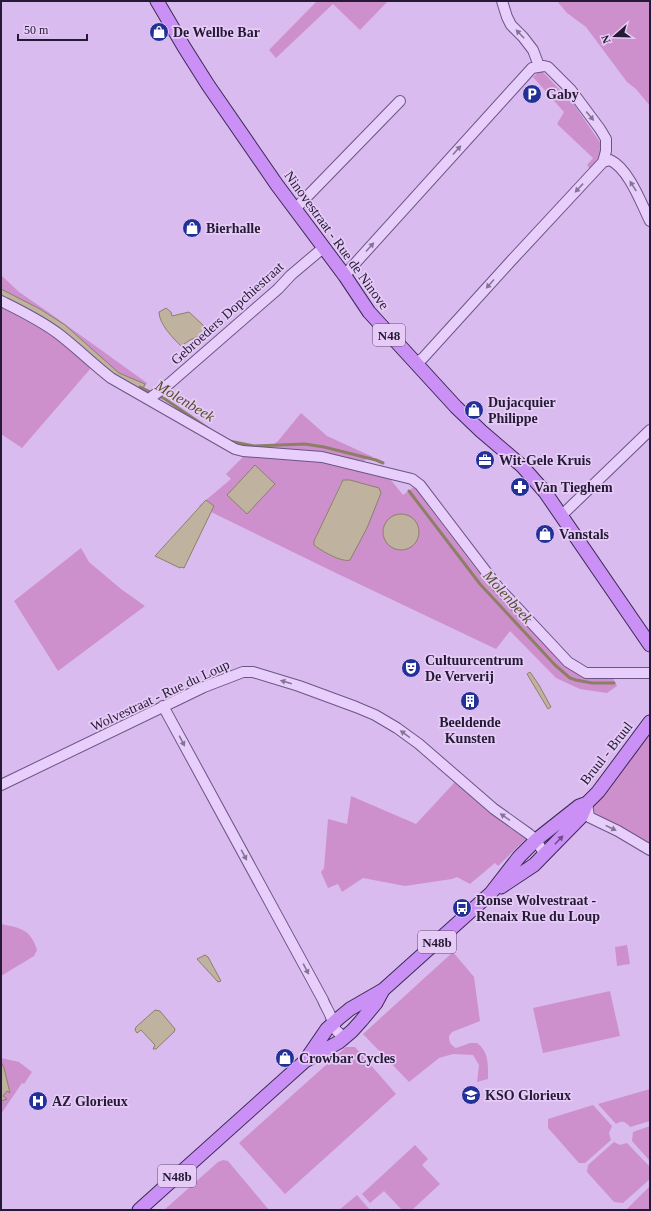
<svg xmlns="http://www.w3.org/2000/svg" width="651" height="1211" viewBox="0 0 651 1211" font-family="'Times New Roman',serif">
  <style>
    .green { fill: #cd90cc; fill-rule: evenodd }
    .water { fill: #bfb3a0; stroke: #8d7f67 }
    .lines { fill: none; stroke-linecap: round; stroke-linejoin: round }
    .stream { stroke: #8d7f67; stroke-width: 3 }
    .minor-casing { stroke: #6a5586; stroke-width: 12 }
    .major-casing { stroke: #392a53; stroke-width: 15 }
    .minor { stroke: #e8cefa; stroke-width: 10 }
    .major { stroke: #ca90f5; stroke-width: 13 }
    .oneway { fill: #867498 }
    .oneway2 { fill: #6f4f8b }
    .labels { text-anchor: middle; stroke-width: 3.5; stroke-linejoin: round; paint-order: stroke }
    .shield { fill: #e5cbf6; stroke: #5e4f6f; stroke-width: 1 }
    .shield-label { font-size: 13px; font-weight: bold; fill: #241a35 }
    .poi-label { font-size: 14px; font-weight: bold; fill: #241a35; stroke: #e5cbf6; text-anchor: start }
    .street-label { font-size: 14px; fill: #241a35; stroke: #e5cbf6 }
    .water-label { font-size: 15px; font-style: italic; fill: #554e29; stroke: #e5cbf6 }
  </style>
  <rect width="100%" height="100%" fill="#dabbef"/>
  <path class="green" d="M317 1H388L360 30 333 4 276 58 269 50Z
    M557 1H650V106L636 89 627 82 586 27 567 13Z
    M541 70 575 106 604 148 601 156 590 169 587 165 593 158 557 124 564 112 533 77Z
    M1 275 19 292 51 314 147 383 137 399 91 368 22 448 1 434Z
    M301 413 327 436 373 457 363 461 309 452 269 448 278 441Z
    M245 455 300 458 381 473 391 480 403 495 414 487 476 569 505 603 567 668 580 675 613 678 617 686 607 693 580 689 556 678 510 631 496 649 338 574 199 506 231 479 226 474ZM341 483 346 561C335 557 319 552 314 541ZM400 514 411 517 418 527 388 544C379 531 384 517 400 514Z
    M81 548 89 562 121 589 145 606 58 671 14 601Z
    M650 730V846L590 810Z
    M456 781 526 839 498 866 495 863 470 884 457 877 452 879 405 886 363 878 342 892 338 884 328 888 321 872 324 868 328 819 347 824 351 796 416 824Z
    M1 924C20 928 31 929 37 950L34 956 1 976Z
    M627 945 630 964 617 966 615 947Z
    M453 952 474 977 480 1021 452 1032 449 1036C449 1043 451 1045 456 1048L470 1043H477C489 1052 488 1064 488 1079L477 1082 479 1065 473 1055 453 1054 439 1058 409 1082 363 1034Z
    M610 991 620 1036 543 1053 533 1008Z
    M346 1047H355L396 1094 285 1194 239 1143Z
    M1 1058 19 1062 32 1072 24 1084 22 1083 1 1114Z
    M650 1089V1121L630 1127C626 1122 622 1120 616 1124L598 1104Z
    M593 1105 612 1126 609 1133 611 1140 585 1163H579L548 1128V1119Z
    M650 1126V1161L632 1141 633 1132Z
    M614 1142 620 1145 627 1143 650 1167V1179L623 1203 614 1202 587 1172 588 1165Z
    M415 1145 428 1159 422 1165 440 1184 412 1210H402L384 1191 370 1203 362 1194Z
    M223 1160 228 1161 269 1210H164L218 1162Z
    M650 1186V1210H626Z
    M357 1195 370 1210H339Z"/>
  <path class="water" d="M1 289 40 309 65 325 119 373 145 384 142 390 111 375 22 308 1 295Z
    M166 308 171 312 172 316 189 312 204 326 206 332 202 335 190 340 181 346C173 338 159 324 159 312Z
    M255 465 275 484 247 514 227 495Z
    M343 480H350L379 488 381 493 367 528 350 560C342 563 320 550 314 545V541Z
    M206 500 214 506 184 568 181 567 180 568 155 556Z
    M383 532a18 18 0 1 1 36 0a18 18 0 1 1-36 0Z
    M530 672 539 685 551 707 548 709 527 674Z
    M205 955 208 957 221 981 218 982 197 959Z
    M155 1010 160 1011 175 1029 174 1032 156 1049H153L155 1045 141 1030 137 1033 135 1030 136 1027Z
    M1 1062 4 1068 10 1093 7 1091 3 1096 7 1099 1 1101Z"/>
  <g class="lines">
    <path class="stream" d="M140 387 165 399 209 429
      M229 441 254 446 305 444 324 447 376 460 383 463
      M409 491 480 584 555 665 570 678 576 680 592 683H614"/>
    <g class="minor-casing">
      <path id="minor" d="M502 1 507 17 511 25 523 37 533 50 539 66
        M295 209 400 101
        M345 276 350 269 532 68 544 66 548 67 571 90 600 129 606 139V151L603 162
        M1 301C21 311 42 321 60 335 78 349 93 364 111 378L235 449 243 451 322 457 412 479 420 485 497 586 568 662 586 673H650
        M415 364 423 358 511 261 603 162 610 160C629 169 641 203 650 221
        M149 399 170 383 278 289 291 275 323 248
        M562 515 650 430
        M163 706 323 1000C325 1006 329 1011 331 1017 334 1026 335 1034 346 1036
        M1 785 204 687 243 672H253L299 686 356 707 375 715 397 728 419 744 494 809 529 834 536 840 545 855
        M587 803 589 817 618 831 650 850"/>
    </g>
    <g class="major-casing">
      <path id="major" d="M157 1 184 47 208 85 277 185 345 276 369 312 456 407 481 431 522 466 545 492 650 645
        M501 887 534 865 581 817 587 803 598 792 650 722
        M305 1061 327 1029 339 1018 350 1009 383 990 491 893 519 857 536 840 579 806 587 803
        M139 1210 305 1061 339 1042 352 1031 361 1021 376 1003 383 990"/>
    </g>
    <use href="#minor" class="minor"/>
    <use href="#major" class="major"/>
  </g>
  <defs><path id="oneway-solid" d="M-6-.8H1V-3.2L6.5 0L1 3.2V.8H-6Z"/></defs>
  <g class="oneway">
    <use href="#oneway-solid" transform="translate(520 34) rotate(-134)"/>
    <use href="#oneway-solid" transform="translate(590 116) rotate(50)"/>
    <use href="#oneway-solid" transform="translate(457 150) rotate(-48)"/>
    <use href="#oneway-solid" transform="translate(633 186) rotate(-123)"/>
    <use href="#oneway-solid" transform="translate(579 188) rotate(133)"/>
    <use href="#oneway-solid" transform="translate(370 247) rotate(-48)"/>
    <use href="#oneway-solid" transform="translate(490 284) rotate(132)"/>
    <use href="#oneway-solid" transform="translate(286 682) rotate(-164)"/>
    <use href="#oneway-solid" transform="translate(405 734) rotate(-144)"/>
    <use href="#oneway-solid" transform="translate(182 741) rotate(62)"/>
    <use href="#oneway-solid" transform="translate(505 817) rotate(-146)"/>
    <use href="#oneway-solid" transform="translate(611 828) rotate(26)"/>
    <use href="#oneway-solid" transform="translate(244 855) rotate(62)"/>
    <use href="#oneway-solid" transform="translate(306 969) rotate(62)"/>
  </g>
  <use class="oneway2" href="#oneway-solid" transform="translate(559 840) rotate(-46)"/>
  <defs>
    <g id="shop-disc" transform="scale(1)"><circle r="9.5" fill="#233197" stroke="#e5cbf6"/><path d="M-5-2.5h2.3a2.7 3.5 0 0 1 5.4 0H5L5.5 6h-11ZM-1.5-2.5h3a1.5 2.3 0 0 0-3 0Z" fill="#fff"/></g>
    <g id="parking-disc" transform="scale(1)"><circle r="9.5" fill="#233197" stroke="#e5cbf6"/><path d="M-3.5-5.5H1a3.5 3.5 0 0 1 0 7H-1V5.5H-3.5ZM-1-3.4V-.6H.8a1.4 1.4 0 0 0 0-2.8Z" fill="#fff"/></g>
    <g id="office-disc" transform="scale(1)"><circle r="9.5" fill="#233197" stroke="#e5cbf6"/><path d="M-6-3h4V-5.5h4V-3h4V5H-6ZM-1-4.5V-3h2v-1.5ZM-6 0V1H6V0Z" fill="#fff"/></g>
    <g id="pharmacy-disc" transform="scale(1)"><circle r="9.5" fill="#233197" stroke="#e5cbf6"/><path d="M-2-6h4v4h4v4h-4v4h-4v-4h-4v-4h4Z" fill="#fff"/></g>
    <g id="theatre-disc" transform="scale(1)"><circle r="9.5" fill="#233197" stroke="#e5cbf6"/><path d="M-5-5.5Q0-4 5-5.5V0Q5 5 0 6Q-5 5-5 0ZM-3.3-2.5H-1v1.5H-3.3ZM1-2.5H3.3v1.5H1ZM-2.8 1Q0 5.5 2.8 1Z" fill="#fff"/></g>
    <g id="building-disc" transform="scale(1)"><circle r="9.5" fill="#233197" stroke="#e5cbf6"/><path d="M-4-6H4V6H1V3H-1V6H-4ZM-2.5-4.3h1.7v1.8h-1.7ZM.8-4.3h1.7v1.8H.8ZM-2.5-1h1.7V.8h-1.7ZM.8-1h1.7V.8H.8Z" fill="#fff"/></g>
    <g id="bus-disc" transform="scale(1)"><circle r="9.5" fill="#233197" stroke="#e5cbf6"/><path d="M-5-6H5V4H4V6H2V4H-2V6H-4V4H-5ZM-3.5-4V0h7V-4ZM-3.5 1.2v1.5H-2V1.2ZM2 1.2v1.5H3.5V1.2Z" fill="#fff"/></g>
    <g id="school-disc" transform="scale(1)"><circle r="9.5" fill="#233197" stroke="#e5cbf6"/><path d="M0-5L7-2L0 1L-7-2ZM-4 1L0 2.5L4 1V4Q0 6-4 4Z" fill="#fff"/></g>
    <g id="hospital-disc" transform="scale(1)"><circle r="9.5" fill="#233197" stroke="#e5cbf6"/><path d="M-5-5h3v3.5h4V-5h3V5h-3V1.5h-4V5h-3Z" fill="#fff"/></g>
  </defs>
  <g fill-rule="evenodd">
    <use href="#shop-disc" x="159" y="32"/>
    <use href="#parking-disc" x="532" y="94"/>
    <use href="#shop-disc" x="192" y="228"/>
    <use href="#shop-disc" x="474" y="410"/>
    <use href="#office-disc" x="485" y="460"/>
    <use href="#pharmacy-disc" x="520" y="487"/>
    <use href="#shop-disc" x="545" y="534"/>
    <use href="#theatre-disc" x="411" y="668"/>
    <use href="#building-disc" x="470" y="701"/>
    <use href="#bus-disc" x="462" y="908"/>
    <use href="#shop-disc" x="285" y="1058"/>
    <use href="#school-disc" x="471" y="1095"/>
    <use href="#hospital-disc" x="38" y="1101"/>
  </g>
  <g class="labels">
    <g class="shield">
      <rect x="373" y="324" width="32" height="22" rx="3"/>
      <rect x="418" y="931" width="38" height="22" rx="3"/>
      <rect x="158" y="1165" width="38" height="22" rx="3"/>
    </g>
    <g class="shield-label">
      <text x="389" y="340">N48</text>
      <text x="437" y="947">N48b</text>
      <text x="177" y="1181">N48b</text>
    </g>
    <g class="poi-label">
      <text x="173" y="37">De Wellbe Bar</text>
      <text x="546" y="99">Gaby</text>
      <text x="206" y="233">Bierhalle</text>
      <text x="488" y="407">Dujacquier<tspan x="488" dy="16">Philippe</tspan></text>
      <text x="499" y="465">Wit-Gele Kruis</text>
      <text x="534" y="492">Van Tieghem</text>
      <text x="559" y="539">Vanstals</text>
      <text x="425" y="665">Cultuurcentrum<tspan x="425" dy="16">De Ververij</tspan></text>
      <text x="470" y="727" text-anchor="middle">Beeldende<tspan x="470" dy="16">Kunsten</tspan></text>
      <text x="476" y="905">Ronse Wolvestraat -<tspan x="476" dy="16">Renaix Rue du Loup</tspan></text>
      <text x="299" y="1063">Crowbar Cycles</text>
      <text x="485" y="1100">KSO Glorieux</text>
      <text x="52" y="1106">AZ Glorieux</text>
    </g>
    <g class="street-label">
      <text transform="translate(337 240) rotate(54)" y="5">Ninovestraat - Rue de Ninove</text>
      <text transform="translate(227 313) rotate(-42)" y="5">Gebroeders Dopchiestraat</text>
      <text transform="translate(160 695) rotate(-25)" y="5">Wolvestraat - Rue du Loup</text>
      <text transform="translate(606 753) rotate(-52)" y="5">Bruul - Bruul</text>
    </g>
    <g class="water-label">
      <text transform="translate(185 401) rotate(31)" y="5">Molenbeek</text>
      <text transform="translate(508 597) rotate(48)" y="5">Molenbeek</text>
    </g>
  </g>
  <rect width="651" height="1211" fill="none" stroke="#241a35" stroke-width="4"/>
  <g transform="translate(615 36) rotate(250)" stroke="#e5cbf6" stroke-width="3" paint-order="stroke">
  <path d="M0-3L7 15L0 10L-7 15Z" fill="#241a35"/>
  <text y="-6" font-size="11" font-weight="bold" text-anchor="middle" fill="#241a35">N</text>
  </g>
  <path d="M18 34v6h69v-6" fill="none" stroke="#241a35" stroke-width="2"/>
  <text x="24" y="34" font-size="12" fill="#241a35" stroke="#e5cbf6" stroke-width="3" paint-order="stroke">50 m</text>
</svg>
